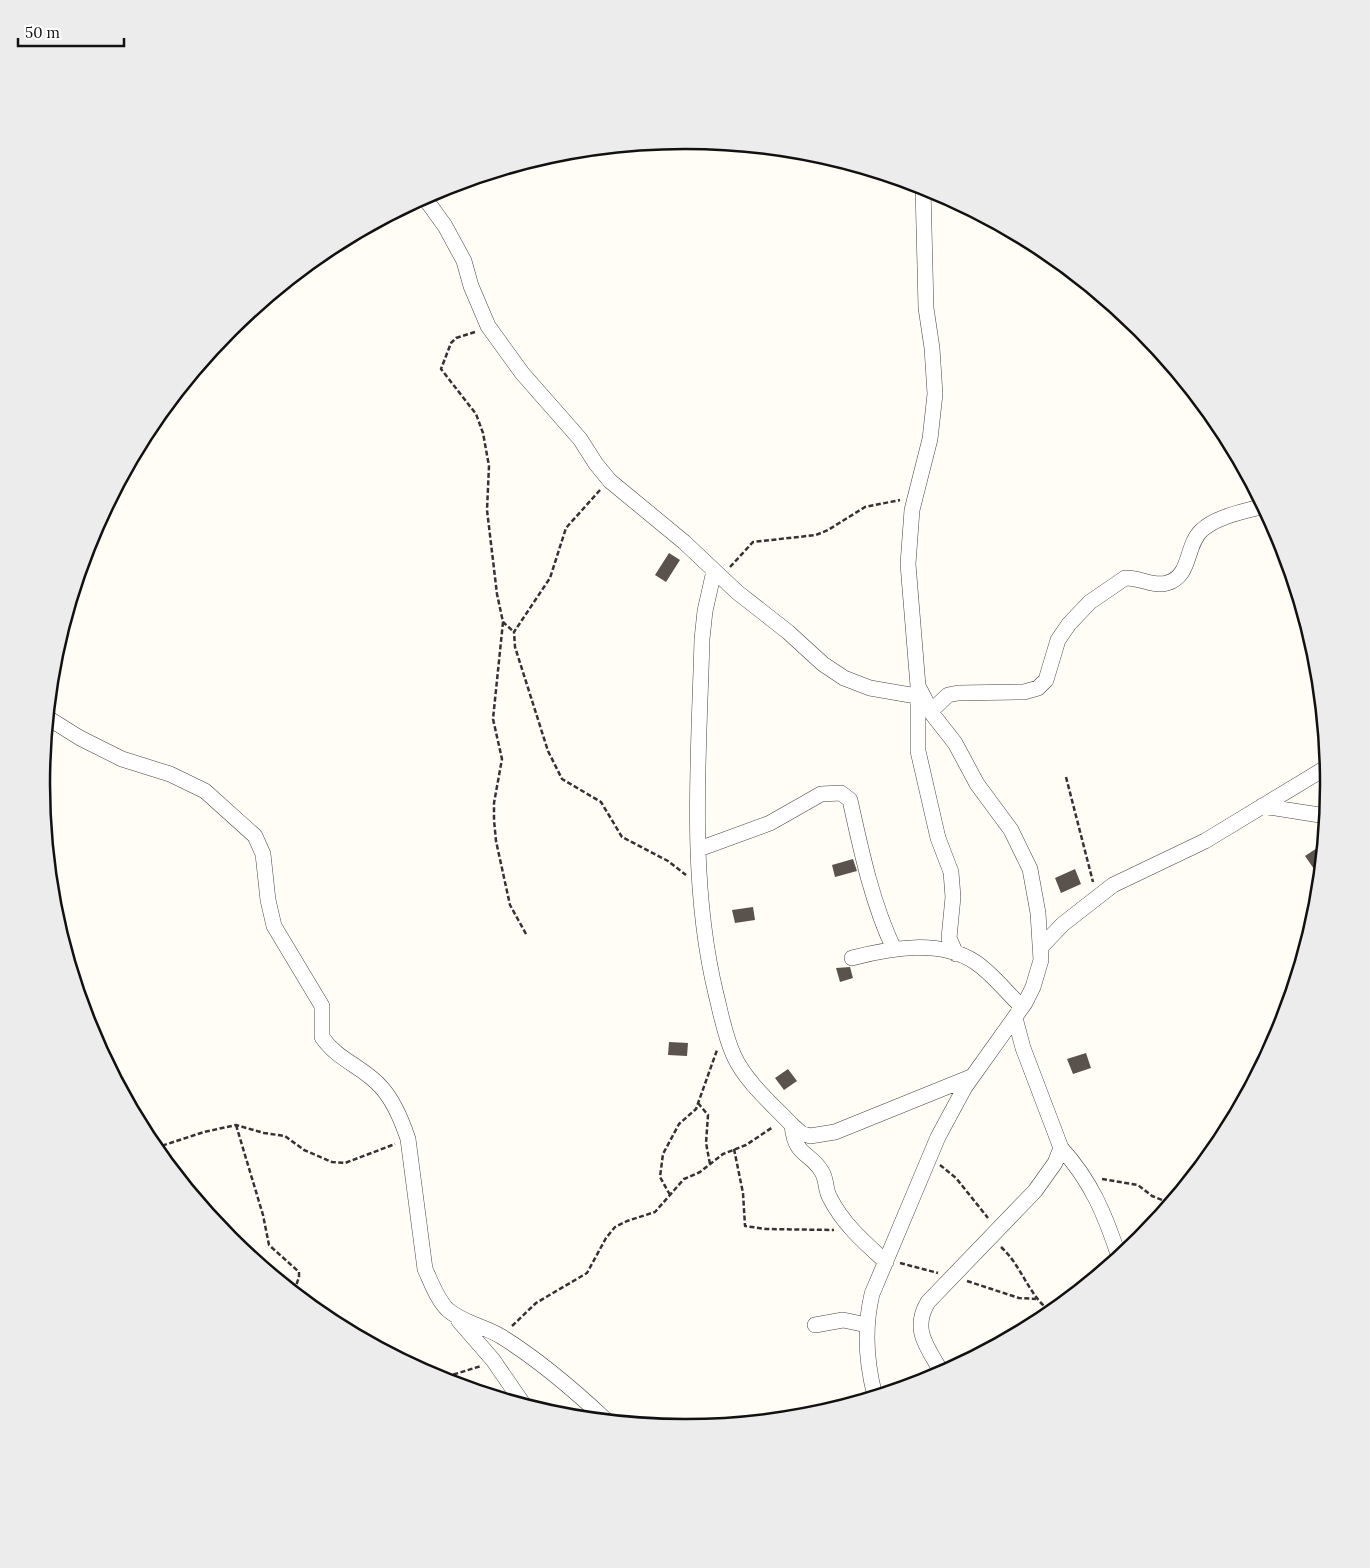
<svg xmlns="http://www.w3.org/2000/svg" width="1370" height="1568" viewBox="0 0 1370 1568" font-family="Lora,serif">
  <style>
    .building { fill: #5a524d }
    .lines { fill: none; stroke-linecap: round; stroke-linejoin: round }
    .minor-casing { stroke: #444; stroke-width: 16 }
    .path { stroke: #333; stroke-width: 2.5; stroke-dasharray: 5 2.5; stroke-linecap: butt }
    .minor { stroke: #fff; stroke-width: 15 }
    .rim { fill: none; stroke: #111; stroke-width: 2.5 }
  </style>
  <rect width="100%" height="100%" fill="#fffdf5"/>
  <path class="building" d="M669 553 680 560 666 582 655 575Z
    M1323 844 1321 864 1314 869 1305 856Z
    M853 859 857 871 835 877 832 865Z
    M1075 869 1081 884 1061 893 1055 878Z
    M753 907 755 920 735 923 732 910Z
    M850 967 853 978 840 982 836 968Z
    M669 1042 688 1043 687 1056 668 1055Z
    M1086 1053 1091 1068 1073 1074 1067 1059Z
    M788 1069 797 1081 784 1090 775 1078Z"/>
  <g class="lines">
    <g class="minor-casing">
      <path id="minor" d="M424 197 445 226 464 261 471 286 488 326 522 373 580 439 596 464 610 481 684 542 737 592 788 632 823 664 844 678 870 688 922 697
        M714 571 705 611 702 639C699 756 688 879 716 994 721 1014 725 1037 734 1056 746 1082 772 1104 792 1125L801 1133 810 1136 835 1132 971 1077
        M918 696V751L938 838 951 872 953 897 949 938 956 954
        M931 711 948 695 958 693 1024 692 1038 688 1046 680 1058 640 1069 624 1090 602 1125 578C1139 577 1152 587 1167 583 1192 576 1185 545 1202 530 1217 516 1244 512 1263 506
        M48 718 80 738 122 759 170 774 205 791 255 836 263 854 268 900 274 926 322 1006V1037C337 1060 364 1067 381 1087 394 1101 402 1121 408 1139L425 1269C431 1282 437 1299 447 1309 462 1323 485 1326 502 1337 539 1360 574 1390 606 1420
        M1262 806 1326 816
        M699 849 770 823 821 794 841 793 850 800C861 850 872 903 894 949
        M1042 946 1063 924 1113 885 1205 841 1327 767
        M852 958C890 948 940 939 975 962 992 973 1007 993 1022 1007
        M792 1125C795 1158 810 1151 822 1172 827 1180 825 1190 830 1198 843 1224 865 1243 886 1262
        M1061 1148C1091 1181 1105 1214 1119 1257
        M459 1321 493 1360 524 1405
        M815 1325 843 1320 867 1325
        M942 1373C928 1348 911 1330 928 1302L1035 1191 1055 1163 1061 1148 1023 1048 1015 1018
        M875 1396C866 1362 864 1328 872 1294L938 1137 965 1087 1025 1003 1033 987 1041 960 1038 913 1030 869 1011 830 977 784 955 743 933 715 918 686 908 564 912 510 930 439 935 394 932 348 926 308 923 187"/>
    </g>
    <path class="path" d="M475 332 456 338 451 343 441 369 476 414 483 433 489 466 487 510 497 594 503 622 514 632
      M600 490 566 528 550 578 514 632 515 647 548 751 562 779 601 802 622 837 668 861 686 875
      M730 567 753 542 816 535 828 530 865 507 900 500
      M503 622 493 719 502 759 494 803V820L496 841 510 905 526 934
      M1066 777 1093 882
      M698 1103 708 1115 706 1143 710 1164
      M236 1125 263 1215 269 1245 299 1272V1277L294 1292
      M155 1148 204 1132 236 1125 264 1133 285 1136 304 1150 332 1162 345 1163 395 1144
      M734 1149 743 1193 745 1226 766 1229 834 1230
      M940 1165 956 1178 988 1218
      M1102 1179 1138 1185 1152 1196 1170 1203
      M670 1195 660 1177 663 1154 679 1124 696 1109 717 1050
      M1001 1247C1022 1266 1028 1295 1051 1312
      M900 1263 938 1273
      M967 1281 1019 1298 1036 1299
      M512 1326 536 1303 587 1273 606 1238 615 1227 627 1221 655 1212 684 1179 700 1172 723 1154 746 1145 773 1127
      M439 1379 481 1366"/>
    <use href="#minor" class="minor"/>
  </g>
  <path d="M0 0H1370V1568H0ZM50 784a635 635 0 1 1 1270 0a635 635 0 1 1-1270 0Z" fill="#ececec" fill-rule="evenodd"/>
  <path class="rim" d="M50 784a635 635 0 1 1 1270 0a635 635 0 1 1-1270 0Z"/>
  <path d="M18 38v8h106v-8" fill="none" stroke="#111111" stroke-width="2.5"/>
  <text x="25" y="38" font-size="15" fill="#111111" stroke="#ffffff" stroke-width="4" paint-order="stroke">50 m</text>
</svg>
